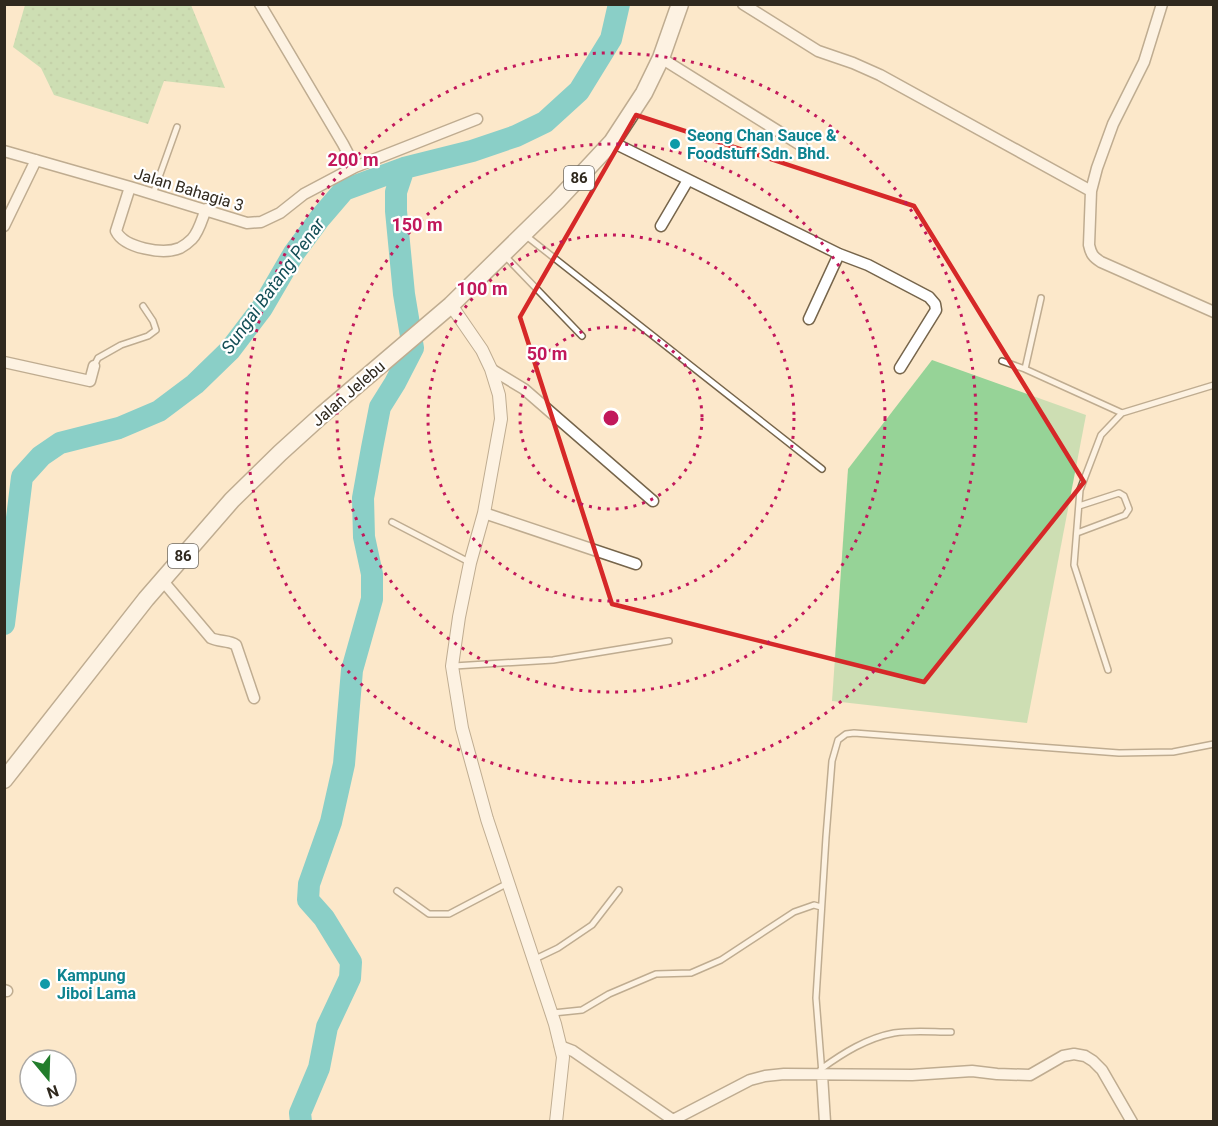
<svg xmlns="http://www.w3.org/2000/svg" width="1218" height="1126" viewBox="0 0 1218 1126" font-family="Roboto,sans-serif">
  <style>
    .grass { fill: #96d397 }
    .park { fill: url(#park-dots) }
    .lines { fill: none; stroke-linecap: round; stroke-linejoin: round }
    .river { stroke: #00b1c3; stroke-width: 22 }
    .service-casing { stroke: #76654b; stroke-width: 8 }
    .minor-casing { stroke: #76654b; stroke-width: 13 }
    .tertiary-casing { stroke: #76654b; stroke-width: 14 }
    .primary-casing { stroke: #76654b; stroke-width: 19 }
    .service { stroke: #fff; stroke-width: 5 }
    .minor { stroke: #fff; stroke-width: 10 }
    .tertiary { stroke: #fff; stroke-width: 12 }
    .primary { stroke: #fff; stroke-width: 16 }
    .marked { fill: none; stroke: #d62828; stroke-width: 4.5; stroke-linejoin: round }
    .ring { fill: none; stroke: #c2185b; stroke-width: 3; stroke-dasharray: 3 6 }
    .culture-dot { fill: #0f9aa8; stroke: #fff; stroke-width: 2 }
    .labels { text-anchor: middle; stroke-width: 4.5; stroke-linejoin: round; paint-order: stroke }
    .shield { fill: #fff; stroke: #6e6962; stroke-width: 1.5 }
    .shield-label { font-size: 15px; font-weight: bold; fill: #30291e }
    .culture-label { font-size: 16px; font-weight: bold; fill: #0d838f; stroke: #fff; text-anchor: start }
    .street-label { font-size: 16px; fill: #30291e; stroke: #fff }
    .water-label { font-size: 18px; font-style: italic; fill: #144f57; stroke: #fff }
    .centre { fill: #c2185b; stroke: #fff; stroke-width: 3 }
    .ring-label { font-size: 18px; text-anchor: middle; font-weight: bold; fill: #c2185b; stroke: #fff; stroke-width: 4.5; stroke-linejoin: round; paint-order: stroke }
  </style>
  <defs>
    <pattern id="park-dots" width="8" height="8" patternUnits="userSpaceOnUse" patternTransform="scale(1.5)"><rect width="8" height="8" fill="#96d397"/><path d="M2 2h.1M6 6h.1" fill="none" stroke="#82b582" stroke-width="1.8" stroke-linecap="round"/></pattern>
  </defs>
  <rect width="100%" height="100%" fill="#fce8cb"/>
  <path class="grass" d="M932 360 1086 415 1027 723 832 701 848 469Z"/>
  <path class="park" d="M25 5H191L225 88 164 81 148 124 54 95 41 68 13 47Z"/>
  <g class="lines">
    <path class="river" d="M4 624 22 477 41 456 60 443 119 428 159 411 195 384 230 350 262 308 294 253 320 218 344 190 404 168 472 151 516 136 545 122 579 91 611 39 619 4
      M301 1122 300 1113 319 1068 327 1027 350 978 351 962 324 918 308 900 309 884 331 822 344 764 352 670 372 599V574L364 537 363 498 372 448 380 407 395 383 413 348 404 294 396 211V192L404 168"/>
    <g class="service-casing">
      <path id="service" d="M153 194 177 127
        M525 235 822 469
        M504 255 582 336
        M1002 361 1025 369 1122 413
        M94 366 98 358 121 345 148 336 156 330 153 321 143 306
        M1025 369 1041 298
        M392 522 469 562
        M1077 533 1125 515 1129 509 1124 496 1119 493 1079 506
        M454 666 553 660 669 641
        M1108 670 1074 565 1080 490 1101 435 1122 413 1214 385
        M397 891 429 914H449L508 883
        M533 960 558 948 592 925 619 890
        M553 1013 582 1010 609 994 656 974 691 973 721 960 794 912 814 905 821 907
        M821 1069C843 1053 867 1038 894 1033 911 1030 933 1032 951 1032
        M822 1074 816 998 826 837 832 761 838 740 846 734 854 733 1119 753 1173 752 1214 744"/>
    </g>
    <g class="minor-casing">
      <path id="minor" d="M260 4 343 144 355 167
        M743 4 818 51 853 63 880 75 1091 191
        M1162 4 1144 62 1113 124 1097 168 1091 191 1089 245C1091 254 1093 257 1101 262L1214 312
        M661 58 802 146
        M612 142 839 254 868 265 929 297 935 304 936 310 900 368
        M4 151 130 187 247 223 261 222 280 213 304 194 355 167 477 119
        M130 187 116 231C124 248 163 255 180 248 184 246 189 242 192 239 199 232 202 219 206 209
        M4 226 36 160
        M661 226 688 180
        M809 319 839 254
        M4 362 90 381 94 366
        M491 369 524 389 653 501
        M484 513 636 564
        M162 580 211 638C219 642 229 640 236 645L254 698
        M4 990 7 991
        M560 1046 573 1051 676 1122
        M822 1075 825 1122
        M673 1120 750 1080 765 1076 784 1074 912 1075 972 1071 997 1074 1030 1075 1063 1056 1074 1054 1085 1056 1093 1061 1102 1070 1132 1122"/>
    </g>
    <g class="tertiary-casing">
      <path id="tertiary" d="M451 305 482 350 491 369 499 395 501 419 484 513 470 563 459 617 452 666 462 728 487 819 555 1024 563 1057 556 1122"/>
    </g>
    <g class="primary-casing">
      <path id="primary" d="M4 780 146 599 232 500 280 453 323 414 451 305 557 201 612 142 644 93 661 58 680 4"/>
    </g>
    <use href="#service" class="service"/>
    <use href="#minor" class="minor"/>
    <use href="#tertiary" class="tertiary"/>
    <use href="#primary" class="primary"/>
  </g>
  <path d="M0 0H1218V1126H0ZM636 115 914 206 1084 482 924 682 612 604 520 317Z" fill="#fce8cb" fill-opacity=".55" fill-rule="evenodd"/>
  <path class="marked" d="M636 115 914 206 1084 482 924 682 612 604 520 317Z"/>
  <g class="ring">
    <circle cx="611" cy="418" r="91"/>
    <circle cx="611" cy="418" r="183"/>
    <circle cx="611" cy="418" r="274"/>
    <circle cx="611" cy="418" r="365"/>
  </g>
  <g class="culture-dot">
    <circle cx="675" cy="144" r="6"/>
    <circle cx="45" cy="984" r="6"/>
  </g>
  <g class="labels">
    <g class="shield">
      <rect x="564" y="166" width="30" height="24" rx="4.5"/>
      <rect x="168" y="544" width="30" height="24" rx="4.5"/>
    </g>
    <g class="shield-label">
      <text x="579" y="183">86</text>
      <text x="183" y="561">86</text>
    </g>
    <g class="culture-label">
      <text x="687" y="141">Seong Chan Sauce &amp;<tspan x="687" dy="18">Foodstuff Sdn. Bhd.</tspan></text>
      <text x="57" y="981">Kampung<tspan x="57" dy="18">Jiboi Lama</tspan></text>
    </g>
    <g class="street-label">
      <text transform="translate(189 189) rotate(17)" y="6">Jalan Bahagia 3</text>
      <text transform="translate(348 393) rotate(-41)" y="6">Jalan Jelebu</text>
    </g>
    <g class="water-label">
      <text transform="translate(273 286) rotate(-54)" y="6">Sungai Batang Penar</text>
    </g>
  </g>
  <circle cx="611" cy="418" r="9" class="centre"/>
  <g class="ring-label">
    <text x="353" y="166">200 m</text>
    <text x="417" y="231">150 m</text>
    <text x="482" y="295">100 m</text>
    <text x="547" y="360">50 m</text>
  </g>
  <rect width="1218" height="1126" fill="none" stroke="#30291e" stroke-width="12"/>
  <g transform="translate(48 1078) rotate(161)"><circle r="28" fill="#ffffff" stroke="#aca9a5" stroke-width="1.5"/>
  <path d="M0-4.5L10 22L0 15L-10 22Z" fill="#227d2c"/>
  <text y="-9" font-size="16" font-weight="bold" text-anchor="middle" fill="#30291e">N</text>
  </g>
</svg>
